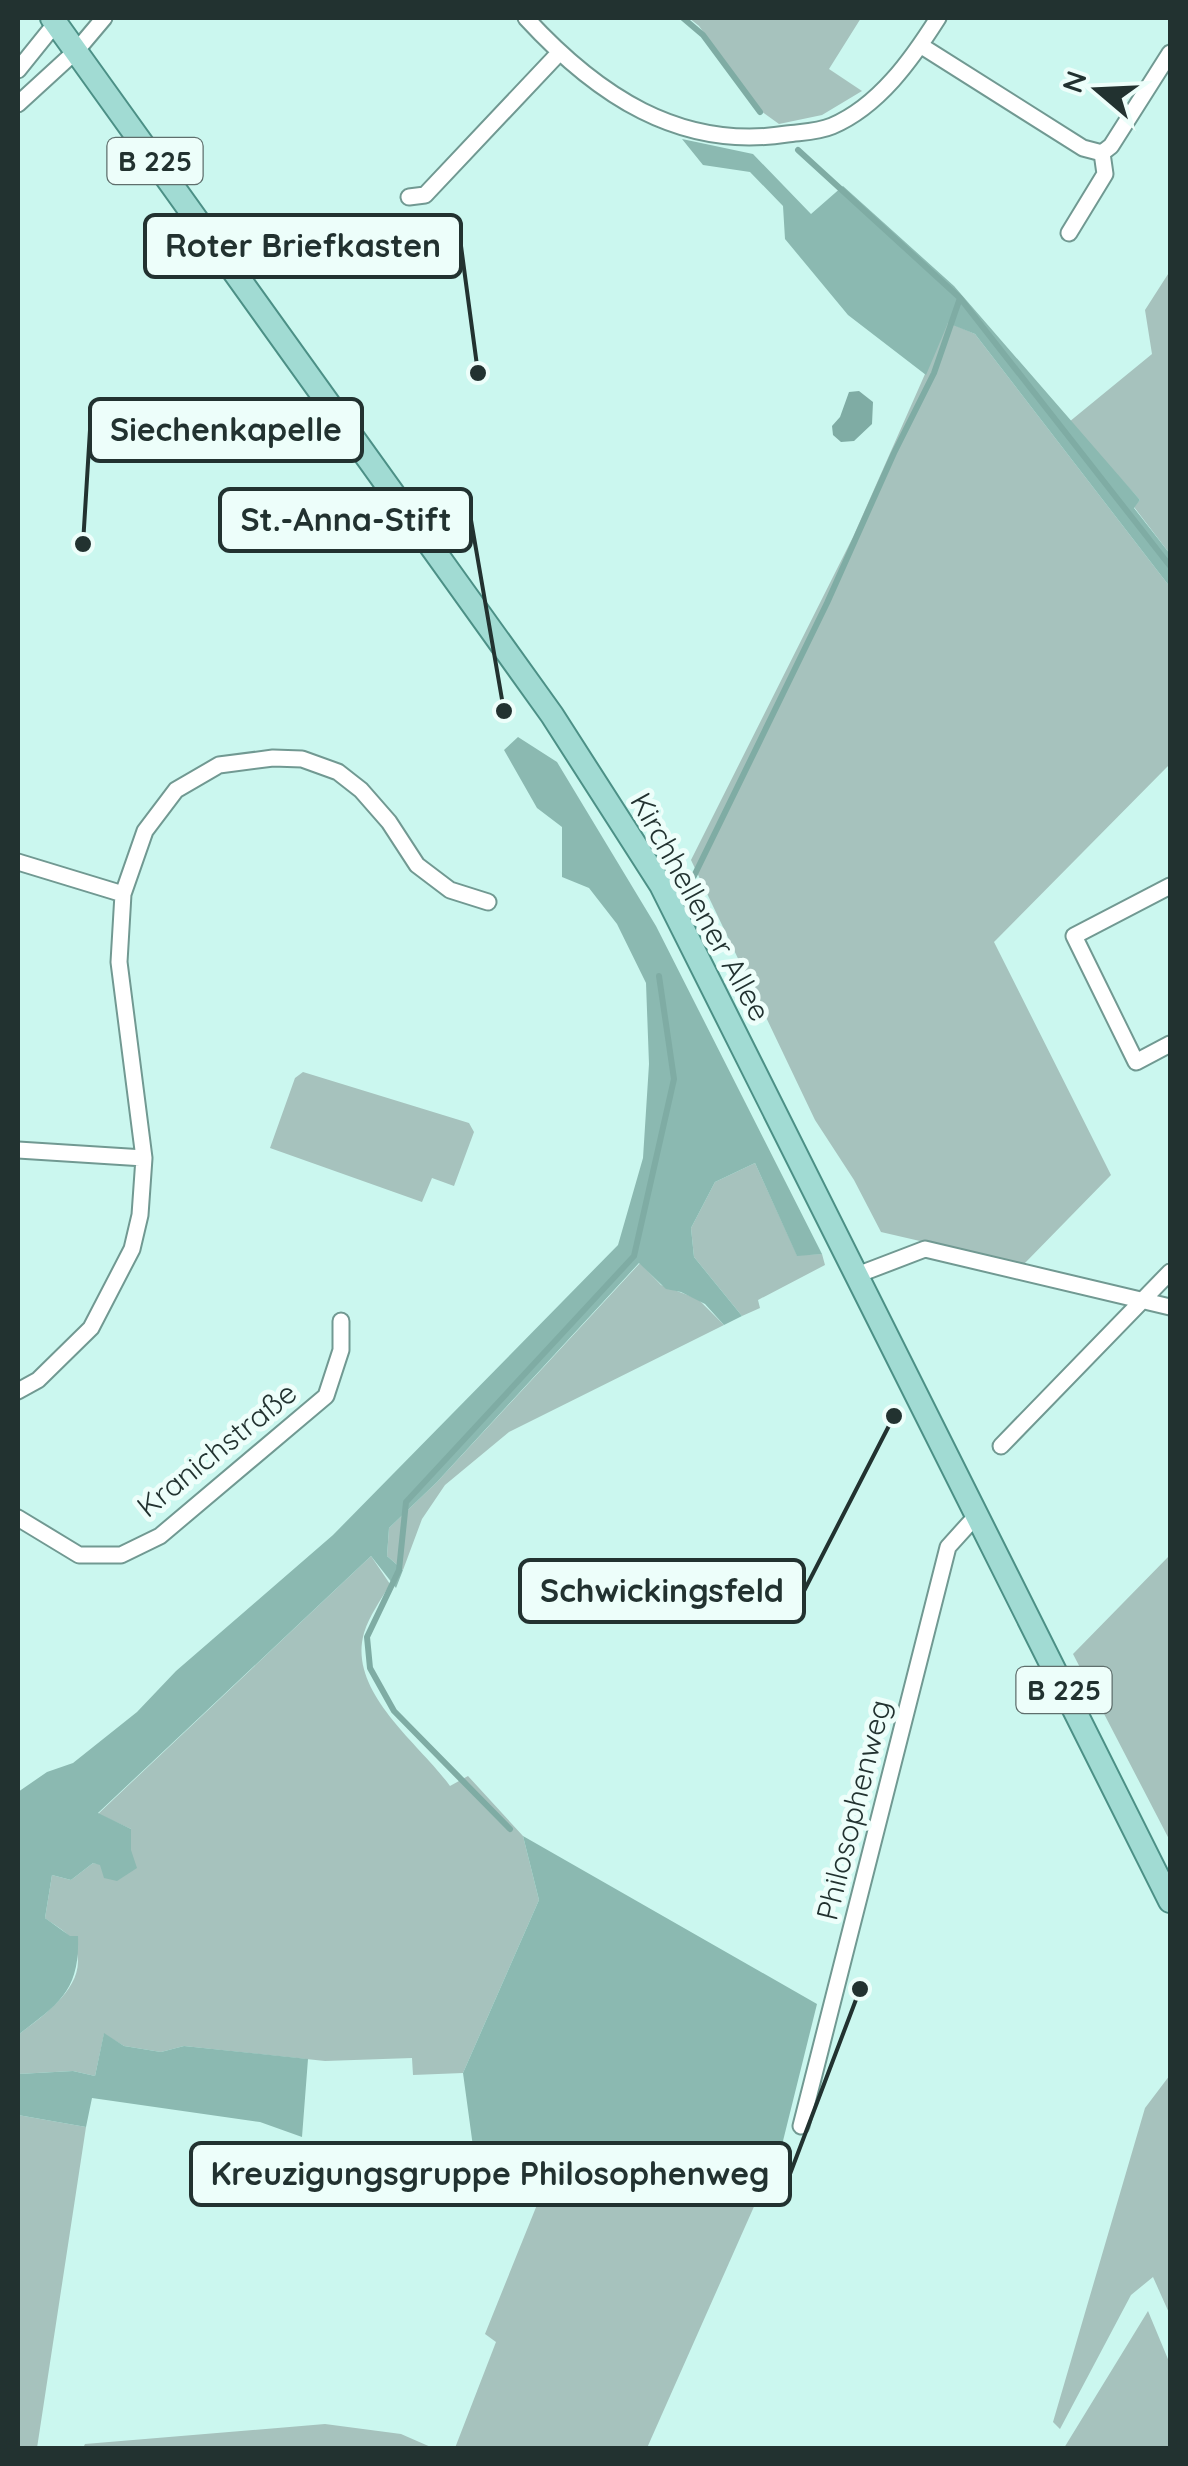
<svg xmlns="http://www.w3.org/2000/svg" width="1188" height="2466" viewBox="0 0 1188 2466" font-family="Quicksand,sans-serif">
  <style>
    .green { fill: #a6c2bd }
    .forest { fill: #8bb9b1 }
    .water { fill: #7faca4 }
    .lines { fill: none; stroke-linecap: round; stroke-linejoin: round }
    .stream { stroke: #7faca4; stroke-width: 6 }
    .street-casing { stroke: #719992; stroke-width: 19 }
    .primary-casing { stroke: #4c9086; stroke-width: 26 }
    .street { stroke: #fff; stroke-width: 15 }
    .primary { stroke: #a1dbd3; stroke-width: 22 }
    .labels { text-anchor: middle; stroke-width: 10; stroke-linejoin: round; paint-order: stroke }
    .shield { fill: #edfefa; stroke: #5f6f6d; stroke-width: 2.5 }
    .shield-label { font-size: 28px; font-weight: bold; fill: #223230 }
    .street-label { font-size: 30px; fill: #223230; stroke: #edfefa }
    .leader { fill: none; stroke: #223230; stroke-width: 4 }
    .callout-dot { fill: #223230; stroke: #edfefa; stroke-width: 4 }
    .callout { fill: #edfefa; stroke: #223230; stroke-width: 4 }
    .callout-label { font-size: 32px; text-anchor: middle; font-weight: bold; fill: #223230 }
  </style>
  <rect width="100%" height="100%" fill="#cbf7ef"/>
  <path class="green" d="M689 18H861L829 69 862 91 822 115 779 124 761 111 699 26Z
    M1170 271V554L1134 507 1140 500 1069 422 1152 354 1145 310Z
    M948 322 975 334 1170 587V764L994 942 1111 1175 1023 1265 881 1232 854 1180 815 1120 691 860 853 537Z
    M303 1072 469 1123 474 1132 454 1186 432 1178 422 1202 270 1148 295 1078Z
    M755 1163 797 1255 822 1254 825 1265 758 1300 760 1308 742 1316 694 1257 691 1228 715 1182Z
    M640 1263 661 1285 698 1299 724 1325 509 1432 445 1485 422 1519 403 1570 387 1556 389 1528 437 1482Z
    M1170 1555V1841L1073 1654Z
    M371 1556 390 1584C381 1600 369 1616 364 1633 347 1692 420 1744 450 1786L468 1776 523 1836 539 1900 463 2073 413 2075 412 2058 325 2061 184 2046 161 2052 124 2046 104 2034 95 2076 73 2071 18 2074V2035C45 2014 98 1979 70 1938 65 1930 52 1924 45 1918L52 1875 71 1880 93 1863 100 1864 131 1850V1829L98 1814Z
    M1170 2075V2315L1153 2277 1131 2295 1060 2429 1053 2422 1145 2108Z
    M18 2115 86 2127 37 2448H18Z
    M549 2175 764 2184 647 2448H455L496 2342 485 2334Z
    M1148 2311 1170 2364V2448H1064Z
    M325 2424 401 2434 433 2448H83L85 2444Z"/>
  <path class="forest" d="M682 139 753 154 811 214 843 186 954 286 1140 500 1134 508 1170 554V587L975 334 948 323 926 375 848 315 785 239 783 206 750 172 703 165Z
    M518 737 557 762 656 926 822 1254 797 1256 755 1163 715 1182 691 1228 694 1257 742 1316 724 1325 705 1304 681 1292 666 1289 639 1263 437 1482 389 1528 387 1556 403 1570 396 1588 371 1556 98 1813 131 1829V1850L137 1868 117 1881 104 1878 100 1865 93 1863 71 1880 52 1875 45 1918 70 1936H78C80 1992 58 2004 18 2035V1792L47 1772 73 1763 137 1712 176 1671 333 1535 618 1245 643 1158 649 1064 646 983 617 924 589 888 562 877V827L537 808 504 750Z
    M523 1836 817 2004 780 2153 764 2184 549 2175 530 2159 474 2154 463 2073 539 1900Z
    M104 2033 124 2046 161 2052 184 2046 308 2059 302 2137 260 2122 92 2098 86 2127 18 2115V2074L73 2071 95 2076Z"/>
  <path class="water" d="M859 391 873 402 872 424 854 441 841 442 833 435 832 426 840 417 849 392Z"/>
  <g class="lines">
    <path class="stream" d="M683 18 703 35 760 112
      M960 298 1170 566
      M694 876 827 603 894 453 934 373 960 298 798 150
      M510 1829 394 1711 370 1668 367 1637 399 1570 406 1502 634 1256 674 1079 659 976"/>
    <g class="street-casing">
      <path id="street" d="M526 18C596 94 679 151 787 134 801 132 818 132 832 126 879 106 912 59 938 18
        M920 45 1083 148 1102 153 1111 146 1170 53
        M18 70 59 19
        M18 104 77 50 104 18
        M409 197 425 195 559 53
        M1069 233 1105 174 1102 153
        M18 862 123 894
        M1170 886 1074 936 1136 1062 1170 1044
        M18 1150 144 1158
        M857 1275 925 1249 1170 1307
        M18 1391 38 1380 91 1328 132 1249 140 1215 144 1158 119 962 123 894 145 831 176 790 219 765 273 758 302 759 338 772 361 790 389 822 417 865 450 890 488 902
        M1001 1446 1170 1272
        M18 1518 79 1555H121L160 1536 326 1396 341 1350V1321
        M801 2126 948 1547 976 1516"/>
    </g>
    <g class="primary-casing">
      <path id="primary" d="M52 18 552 715 661 885 1170 1901"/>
    </g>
    <use href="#street" class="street"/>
    <use href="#primary" class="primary"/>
  </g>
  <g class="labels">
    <g class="shield">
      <rect x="107.5" y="138" width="95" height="46" rx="8"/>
      <rect x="1016.5" y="1667" width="95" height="46" rx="8"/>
    </g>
    <g class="shield-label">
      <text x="155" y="171">B 225</text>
      <text x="1064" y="1700">B 225</text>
    </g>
    <g class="street-label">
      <text transform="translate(700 907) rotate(61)" y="10">Kirchhellener Allee</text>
      <text transform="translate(217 1450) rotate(-39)" y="10">Kranichstraße</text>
      <text transform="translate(854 1810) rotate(-76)" y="10">Philosophenweg</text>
    </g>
  </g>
  <path class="leader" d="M478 373L461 246M83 544L90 430M504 711L471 520M894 1416L804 1591M860 1989L790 2174"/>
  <g class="callout-dot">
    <circle cx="478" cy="373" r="10"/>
    <circle cx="83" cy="544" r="10"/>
    <circle cx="504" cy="711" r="10"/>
    <circle cx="894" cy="1416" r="10"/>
    <circle cx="860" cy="1989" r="10"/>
  </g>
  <g class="callout">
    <rect x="145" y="215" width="316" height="62" rx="10"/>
    <rect x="90" y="399" width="272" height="62" rx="10"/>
    <rect x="220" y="489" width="251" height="62" rx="10"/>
    <rect x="520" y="1560" width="284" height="62" rx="10"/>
    <rect x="191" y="2143" width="599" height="62" rx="10"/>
  </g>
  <g class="callout-label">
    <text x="303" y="257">Roter Briefkasten</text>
    <text x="226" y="441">Siechenkapelle</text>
    <text x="346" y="531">St.-Anna-Stift</text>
    <text x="662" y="1602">Schwickingsfeld</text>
    <text x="490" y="2185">Kreuzigungsgruppe Philosophenweg</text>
  </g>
  <rect width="1188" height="2466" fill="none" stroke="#223230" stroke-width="40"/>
  <g transform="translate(1098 90) rotate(289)" stroke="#edfefa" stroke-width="8" paint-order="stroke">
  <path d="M0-8L18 38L0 25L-18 38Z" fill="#223230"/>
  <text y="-15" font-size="28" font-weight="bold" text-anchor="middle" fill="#223230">N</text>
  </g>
</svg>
